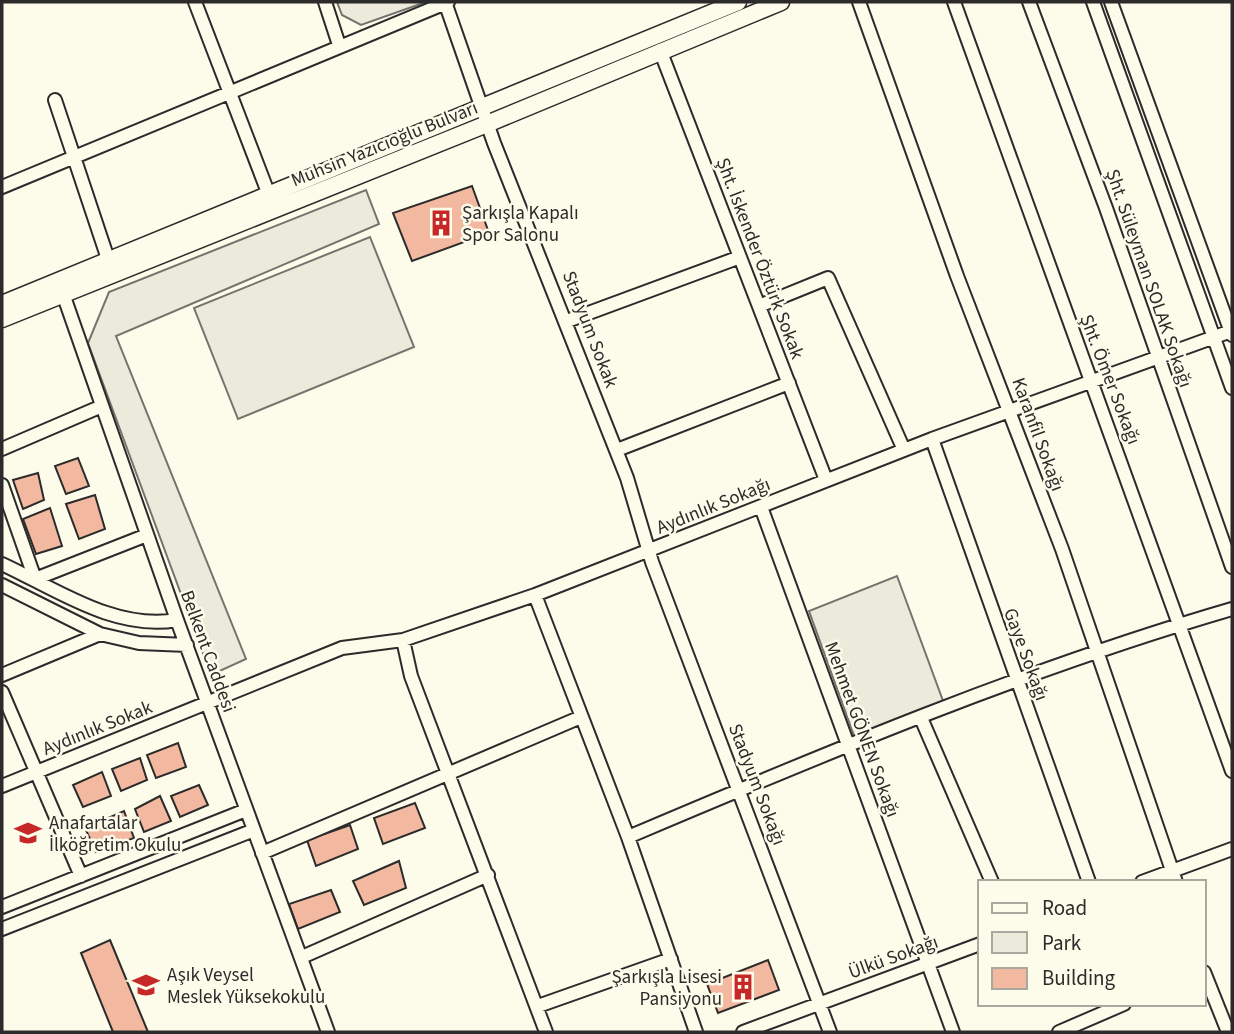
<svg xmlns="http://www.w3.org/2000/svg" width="1234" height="1034" viewBox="0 0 1234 1034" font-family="'Source Sans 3',sans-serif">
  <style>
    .park { fill: #ecebdb; stroke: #74746e; stroke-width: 2 }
    .building { fill: #f2b8a0; stroke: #2b2b2b; stroke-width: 2 }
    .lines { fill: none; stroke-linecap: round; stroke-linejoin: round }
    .minor-casing { stroke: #2b2b2b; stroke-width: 16 }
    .major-casing { stroke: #2b2b2b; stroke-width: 19 }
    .minor { stroke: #fdfbea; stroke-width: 12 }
    .major { stroke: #fdfbea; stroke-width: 16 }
    .labels { text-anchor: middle; stroke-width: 5; stroke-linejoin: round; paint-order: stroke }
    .street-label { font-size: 19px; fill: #2b2b2b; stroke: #fdfbea }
    .poi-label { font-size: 19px; fill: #2b2b2b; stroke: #fdfbea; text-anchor: start }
  </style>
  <rect width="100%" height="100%" fill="#fdfbea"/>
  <path class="park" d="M337 2H426L361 25 342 15Z
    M366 190 379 224 116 336 246 659 211 675 88 343 109 292Z
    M370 237 414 347 238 419 194 308Z
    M897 576 946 709 857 744 809 611Z"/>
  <path class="building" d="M472 186 489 233 412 261 393 213Z
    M78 458 89 486 66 494 55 466Z
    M38 473 44 500 23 509 13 480Z
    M95 495 105 529 79 539 66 504Z
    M50 508 62 546 36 554 23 519Z
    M178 743 186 767 156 778 147 755Z
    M140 758 147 780 121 791 112 769Z
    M102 772 111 796 83 807 73 785Z
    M199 785 208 805 180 817 171 796Z
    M160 796 171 821 144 832 135 809Z
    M415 803 425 828 383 844 374 818Z
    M124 811 134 838 96 852 85 828Z
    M350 825 358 849 316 866 307 840Z
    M399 861 406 888 364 905 353 881Z
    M331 890 340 912 298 929 289 904Z
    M110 940 148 1032H113L81 953Z
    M768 960 779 990 718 1013 707 984Z"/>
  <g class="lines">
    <g class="minor-casing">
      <path id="minor" d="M195 2 269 195
        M325 2 339 45
        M445 2 494 143 627 478 652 562 830 1032
        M859 2 957 276 1062 549 1176 882
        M954 2 1232 771
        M1029 2 1106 208 1232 567
        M1093 2 1232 388
        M1111 2 1232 335
        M660 50 826 480
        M55 100 108 259
        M2 187 448 2
        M61 288 177 620 328 1032
        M759 306 828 278 904 450
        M567 321 740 257
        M932 439 1089 882
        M2 449 102 406
        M617 450 789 383
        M2 485 35 579 147 535
        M761 507 953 1032
        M2 564C56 589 115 631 177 620
        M2 585 100 634 139 643 187 645
        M535 595 628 837 696 1032
        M403 640 411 676 546 1032
        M2 675 100 634
        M2 692 81 876
        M921 718 992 882
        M2 786 342 648 403 640 535 595 932 439 1231 331
        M628 837C826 753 1026 669 1232 609
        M262 853 581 717
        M1142 882 1232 849
        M2 907 246 810
        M2 929 254 830
        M302 957 488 875
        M1204 972 1228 1032
        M538 1006 671 959
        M743 1032 980 944
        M1059 1032 1124 1004"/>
    </g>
    <g class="major-casing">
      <path id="major" d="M2 304 738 2
        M2 319 487 124 781 2"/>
    </g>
    <use href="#minor" class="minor"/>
    <use href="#major" class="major"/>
  </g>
  <defs>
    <g id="building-bare" transform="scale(2.1)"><path d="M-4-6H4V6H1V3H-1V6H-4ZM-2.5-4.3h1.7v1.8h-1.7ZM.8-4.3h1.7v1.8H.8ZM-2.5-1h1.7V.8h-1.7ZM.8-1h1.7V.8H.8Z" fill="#c62828" stroke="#fdfbea" stroke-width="2.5" paint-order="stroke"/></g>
    <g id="school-bare" transform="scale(2.1)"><path d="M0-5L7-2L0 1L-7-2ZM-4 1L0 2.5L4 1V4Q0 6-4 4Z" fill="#c62828" stroke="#fdfbea" stroke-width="2.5" paint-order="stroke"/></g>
    <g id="university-bare" transform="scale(2.1)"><path d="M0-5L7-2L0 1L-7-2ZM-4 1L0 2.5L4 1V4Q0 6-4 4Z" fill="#c62828" stroke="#fdfbea" stroke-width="2.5" paint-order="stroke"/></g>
  </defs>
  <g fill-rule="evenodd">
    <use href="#building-bare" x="441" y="223"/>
    <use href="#school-bare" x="28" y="833"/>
    <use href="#university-bare" x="146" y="985"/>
    <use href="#building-bare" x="743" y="987"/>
  </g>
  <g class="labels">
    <g class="street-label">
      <text transform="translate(384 143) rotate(-22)" y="7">Muhsin Yazıcıoğlu Bulvarı</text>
      <text transform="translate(761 258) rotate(69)" y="7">Şht. İskender Öztürk Sokak</text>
      <text transform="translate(1150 278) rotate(71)" y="7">Şht. Süleyman SOLAK Sokağı</text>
      <text transform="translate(591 329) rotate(69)" y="7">Stadyum Sokak</text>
      <text transform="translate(1111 379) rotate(69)" y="7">Şht. Ömer Sokağı</text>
      <text transform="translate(1039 434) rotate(70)" y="7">Karanfil Sokağı</text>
      <text transform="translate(713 505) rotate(-22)" y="7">Aydınlık Sokağı</text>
      <text transform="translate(209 651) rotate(70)" y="7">Belkent Caddesi</text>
      <text transform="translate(1027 654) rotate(70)" y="7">Gaye Sokağı</text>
      <text transform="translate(97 727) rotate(-22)" y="7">Aydınlık Sokak</text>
      <text transform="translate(863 729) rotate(70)" y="7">Mehmet GÖNEN Sokağı</text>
      <text transform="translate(758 784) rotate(69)" y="7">Stadyum Sokağı</text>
      <text transform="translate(893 956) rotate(-20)" y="7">Ülkü Sokağı</text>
    </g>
    <g class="poi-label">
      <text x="462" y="219">Şarkışla Kapalı<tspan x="462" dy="22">Spor Salonu</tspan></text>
      <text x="49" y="829">Anafartalar<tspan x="49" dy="22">İlköğretim Okulu</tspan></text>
      <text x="167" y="981">Aşık Veysel<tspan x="167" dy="22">Meslek Yüksekokulu</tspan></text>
      <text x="722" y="983" text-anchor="end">Şarkışla Lisesi<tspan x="722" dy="22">Pansiyonu</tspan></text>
    </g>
  </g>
  <rect width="1234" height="1034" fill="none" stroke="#2b2b2b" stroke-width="7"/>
  <rect x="978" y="880" width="228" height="126" fill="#fdfbea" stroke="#a9a89e" stroke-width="2"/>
  <rect x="992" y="903" width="35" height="10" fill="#fdfbea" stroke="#a9a89e" stroke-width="2"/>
  <text x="1042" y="915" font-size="21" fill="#2b2b2b">Road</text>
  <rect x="992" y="932" width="35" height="21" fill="#ecebdb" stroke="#a9a89e" stroke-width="2"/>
  <text x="1042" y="950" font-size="21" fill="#2b2b2b">Park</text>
  <rect x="992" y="968" width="35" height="21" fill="#f2b8a0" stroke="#a9a89e" stroke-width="2"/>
  <text x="1042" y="985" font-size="21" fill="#2b2b2b">Building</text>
</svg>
